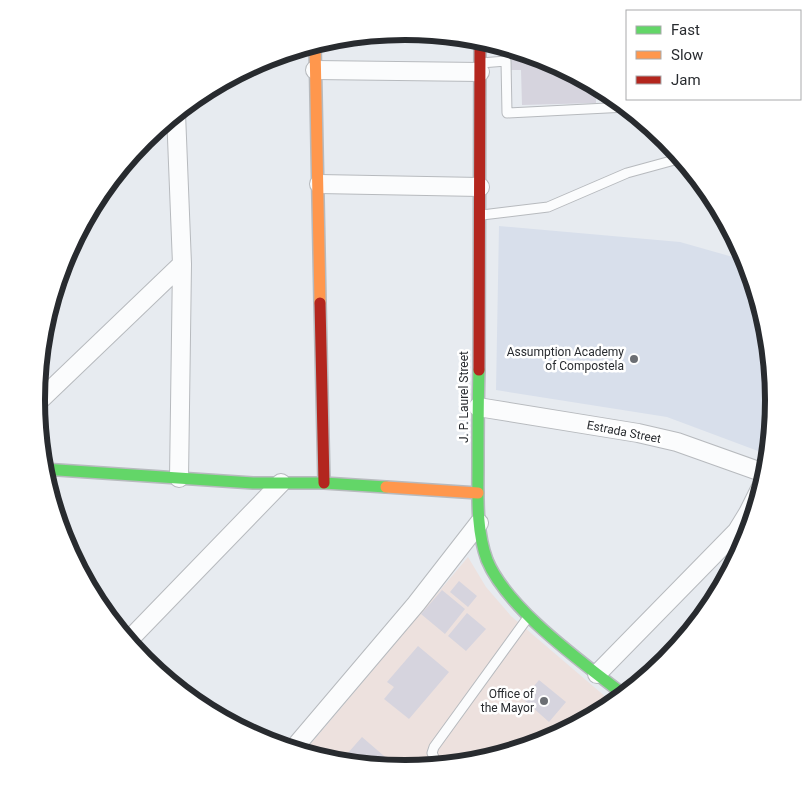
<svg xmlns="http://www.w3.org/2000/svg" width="811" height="800" viewBox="0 0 811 800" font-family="Roboto,sans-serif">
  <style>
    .commercial { fill: #ede1de }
    .built { fill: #d8dfeb }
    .building { fill: #d6d4de }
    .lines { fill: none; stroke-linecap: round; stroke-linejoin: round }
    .lane-casing { stroke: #b7babe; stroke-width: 11 }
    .street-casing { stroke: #b7babe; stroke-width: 20 }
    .fast-casing { stroke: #b7babe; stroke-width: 14 }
    .slow-casing { stroke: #b7babe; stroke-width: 14 }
    .jam-casing { stroke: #b7babe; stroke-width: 14 }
    .lane { stroke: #fbfcfd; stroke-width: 9 }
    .street { stroke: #fbfcfd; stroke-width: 18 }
    .fast { stroke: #63d668; stroke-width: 11 }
    .slow { stroke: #ff974d; stroke-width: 11 }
    .jam { stroke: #b3261e; stroke-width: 11 }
    .poi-dot { fill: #6b6e73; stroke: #fff; stroke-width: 2 }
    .labels { text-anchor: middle; stroke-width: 5; stroke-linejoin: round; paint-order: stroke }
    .poi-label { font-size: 12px; fill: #282b2f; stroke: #fff; text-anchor: end }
    .street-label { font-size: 12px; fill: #282b2f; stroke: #fff }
    .rim { fill: none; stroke: #282b2f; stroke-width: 6 }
  </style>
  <rect width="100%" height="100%" fill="#e7ebf0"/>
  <path class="commercial" d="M468 557 486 587 511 616 614 704 546 741 477 762 405 769 333 762 303 753Z"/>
  <path class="built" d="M499 226 680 242 747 261 767 328 774 400 773 417 758 451 667 417 496 390Z"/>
  <path class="building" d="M521 52 547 59 606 91 596 92V103L522 105 521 70H510L509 54 521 53Z
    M459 581 477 596 468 607 450 592Z
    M442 590 465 609 445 634 421 614Z
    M467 613 486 629 466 651 448 636Z
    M418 646 449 672 409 719 384 699 394 687 387 682Z
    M539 680 566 702 549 722 523 699Z
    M362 737 398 768 358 764 347 754Z
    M411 763 417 768 406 769Z"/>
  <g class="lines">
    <g class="lane-casing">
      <path id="lane" d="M481 63 506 61 507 113 627 107
        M482 215 548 207 627 173 682 158
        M438 766 432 753 434 747 529 616"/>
    </g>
    <g class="street-casing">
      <path id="street" d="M315 70 480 72
        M176 113 182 264 179 478
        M319 184 480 187
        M37 403 182 264
        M478 407 638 433 677 442 767 474
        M128 641 281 483
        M597 674 737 531 748 513 765 479
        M293 749 416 604 479 523"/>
    </g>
    <g class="fast-casing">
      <path id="fast" d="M479 370C478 402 478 434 478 465 478 496 476 530 487 560 507 609 582 662 624 695
        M43 469 253 483H324L386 487"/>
    </g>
    <g class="slow-casing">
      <path id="slow" d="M315 44 320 303
        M386 487 478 493"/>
    </g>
    <g class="jam-casing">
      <path id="jam" d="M320 303 324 483
        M479 370 480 39"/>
    </g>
    <use href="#lane" class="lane"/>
    <use href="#street" class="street"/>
    <use href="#fast" class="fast"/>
    <use href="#slow" class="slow"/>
    <use href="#jam" class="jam"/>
  </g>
  <g class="poi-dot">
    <circle cx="634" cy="359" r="5"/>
    <circle cx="544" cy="701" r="5"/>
  </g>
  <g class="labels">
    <g class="poi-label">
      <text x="624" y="356">Assumption Academy<tspan x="624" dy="14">of Compostela</tspan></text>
      <text x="534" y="698">Office of<tspan x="534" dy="14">the Mayor</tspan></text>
    </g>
    <g class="street-label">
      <text transform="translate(464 397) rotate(-90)" y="4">J. P. Laurel Street</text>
      <text transform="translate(624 432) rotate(11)" y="4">Estrada Street</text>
    </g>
  </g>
  <path d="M0 0H811V800H0ZM45 400a360 360 0 1 1 720 0a360 360 0 1 1-720 0Z" fill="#fff" fill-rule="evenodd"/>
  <path class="rim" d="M45 400a360 360 0 1 1 720 0a360 360 0 1 1-720 0Z"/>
  <rect x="626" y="10" width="175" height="90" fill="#ffffff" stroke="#a9aaac"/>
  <rect x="636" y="26" width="25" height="8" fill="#63d668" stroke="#a9aaac"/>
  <text x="671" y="35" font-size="15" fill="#282b2f">Fast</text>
  <rect x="636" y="51" width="25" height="8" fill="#ff974d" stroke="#a9aaac"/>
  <text x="671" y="60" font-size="15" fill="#282b2f">Slow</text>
  <rect x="636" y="76" width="25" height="8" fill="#b3261e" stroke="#a9aaac"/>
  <text x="671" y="85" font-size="15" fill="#282b2f">Jam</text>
</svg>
